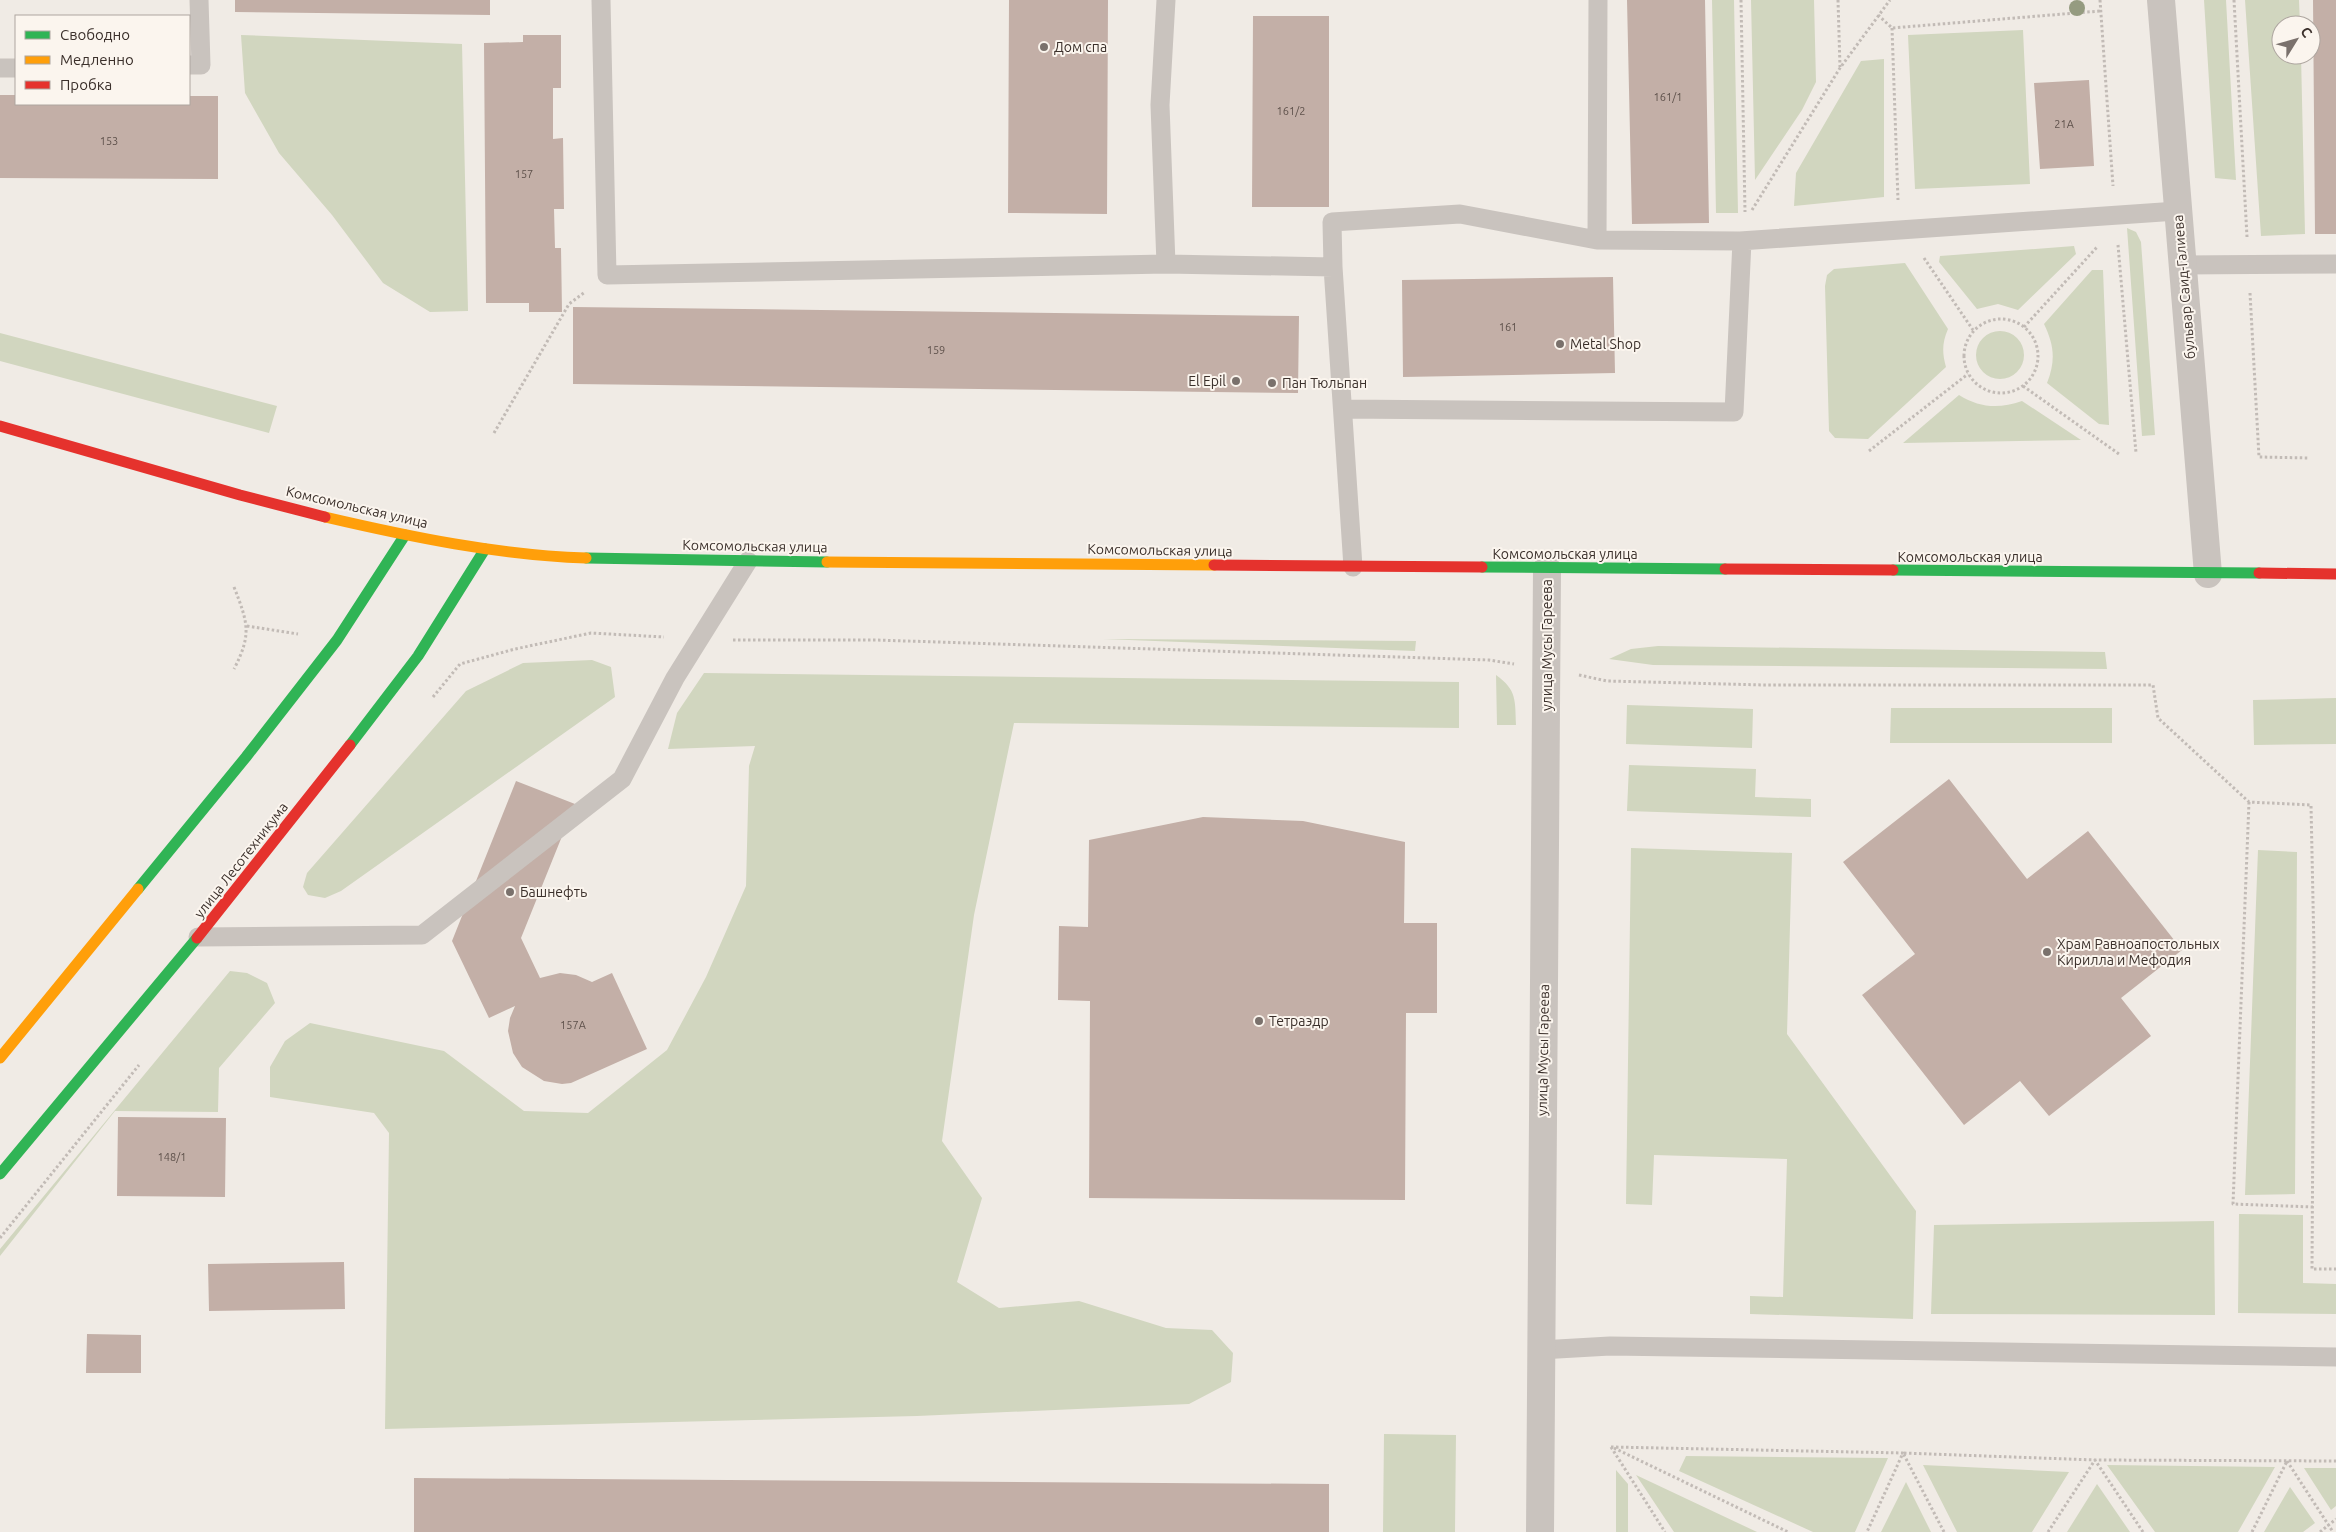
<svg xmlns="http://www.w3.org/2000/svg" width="2336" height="1532" viewBox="0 0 2336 1532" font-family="Ubuntu,sans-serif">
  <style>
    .green { fill: #d1d6bf }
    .building { fill: #c3afa7 }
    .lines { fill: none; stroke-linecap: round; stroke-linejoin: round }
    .path { stroke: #c2bbb6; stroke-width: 3; stroke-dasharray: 2.5 2.5; stroke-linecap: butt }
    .lane { stroke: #c9c3be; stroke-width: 19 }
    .street { stroke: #c9c3be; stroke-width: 28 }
    .fast { stroke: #30b455; stroke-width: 11 }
    .slow { stroke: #ff9f0a; stroke-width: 11 }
    .jam { stroke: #e5322d; stroke-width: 11 }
    .tree { fill: #959b80 }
    .poi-dot { fill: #7a716c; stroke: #fbf5ee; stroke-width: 2 }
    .labels { text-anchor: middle; stroke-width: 4; stroke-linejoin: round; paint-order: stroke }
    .number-label { font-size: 11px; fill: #5d504a }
    .poi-label { font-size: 14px; fill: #3b302b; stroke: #fbf5ee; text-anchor: start }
    .street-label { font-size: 14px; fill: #3b302b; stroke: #fbf5ee }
  </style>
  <rect width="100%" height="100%" fill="#f0ebe5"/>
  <path class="green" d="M1712 0H1734L1738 213H1716Z
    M1751 0H1814L1816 82 1802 110 1755 180Z
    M2204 0H2226L2236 180 2215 178Z
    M2245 0H2299L2300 25H2281V55H2301L2305 234 2261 236Z
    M2023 30 2030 184 1915 189 1908 35Z
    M241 35 462 44 468 311 430 312 383 283 332 215 279 153 245 93Z
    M1884 59V197L1794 206 1796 173 1861 61Z
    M2127 228 2136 232 2141 242 2155 435 2142 436Z
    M2074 246 2076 254 2018 310 1998 304 1977 309 1939 262 1940 256Z
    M1905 263 1948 329C1942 343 1942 353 1946 367L1868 439 1835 438 1829 431 1825 286 1827 275 1834 269Z
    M2092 270H2103L2109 425 2099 424 2047 383C2056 360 2054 345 2044 324Z
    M1976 355a24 24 0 1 1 48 0a24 24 0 1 1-48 0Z
    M0 333 277 406 269 433 0 361Z
    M1959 395C1980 408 1999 409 2022 401L2081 440 1903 443Z
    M1103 639 1416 641 1415 651Z
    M1658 646 2105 652 2107 669 1653 665 1609 659 1631 649Z
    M592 660 611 667 615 697 341 891 325 898 308 895 303 887 307 873 466 691 523 663Z
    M704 673 1459 682V728L1014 723 974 915 942 1141 982 1198 957 1282 999 1308 1079 1301 1166 1328 1212 1330 1233 1353 1231 1382 1189 1404 917 1416 385 1429 389 1133 374 1113 270 1097V1067L285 1041 310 1023 444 1051 524 1111 588 1113 667 1050 706 977 746 886 749 766 755 746 668 749 677 713Z
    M1496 675C1517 690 1515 700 1516 725H1497Z
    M2336 698V744L2254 745 2253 700Z
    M1627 705 1753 709 1752 748 1626 744Z
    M1891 708H2112V743H1890Z
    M1629 765 1756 769 1755 797 1811 799V817L1627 811Z
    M1631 848 1792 853 1787 1034 1916 1211 1913 1319 1750 1314V1296L1783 1297 1787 1159 1654 1155 1652 1205 1626 1204Z
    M2258 850 2297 852 2295 1194 2245 1195Z
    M230 971 247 973 267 983 275 1003 219 1068 218 1112 115 1111 0 1256V1249Z
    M2239 1214 2303 1215V1283L2336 1284V1314L2238 1313Z
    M2214 1221 2215 1315 1931 1314 1934 1225Z
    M1384 1434 1456 1435 1455 1532H1383Z
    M1686 1456 1888 1458 1855 1532H1813L1679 1471Z
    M1923 1465 2069 1472 2032 1532H1957Z
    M2107 1465 2275 1467 2238 1532H2155Z
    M2304 1468H2336V1506L2331 1510Z
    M1616 1470 1628 1484V1532H1616Z
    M1636 1475 1757 1532H1674Z
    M1906 1482 1931 1532H1881Z
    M2097 1484 2130 1532H2067Z
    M2290 1487 2315 1523 2303 1532H2264Z"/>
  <path class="building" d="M235 0H490V15L235 12Z
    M1009 0H1108L1107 214 1008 213Z
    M1627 0H1705L1709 223 1632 224Z
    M2313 0H2336V234H2315Z
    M1253 16H1329V207H1252Z
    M523 35H561V88H553V139L563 138 564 209H554L555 248H561L562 312H529V303H486L484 43 523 42Z
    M2089 80 2094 166 2040 169 2034 83Z
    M0 95H16V104H189V96H218V179L0 178Z
    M1613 277 1615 373 1403 377 1402 280Z
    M573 307 1299 316 1298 393 573 384Z
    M1949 779 2027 879 2088 831 2182 950 2121 998 2151 1036 2049 1116 2020 1081 1964 1125 1862 995 1915 954 1843 862Z
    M516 781 575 804 521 938 540 978 560 973 576 975 592 982 612 973 647 1049 571 1083 562 1084 544 1081 522 1067 513 1053 508 1031 510 1018 515 1006 489 1018 452 941Z
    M1203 817 1303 821 1405 842 1404 923H1437V1013H1406L1405 1200 1089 1198 1090 1001 1058 1000 1059 926 1088 927 1089 840Z
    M118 1117 226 1118 225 1197 117 1196Z
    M344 1262 345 1309 209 1311 208 1264Z
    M87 1334 141 1335V1373H86Z
    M414 1478 1329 1484V1532H414Z"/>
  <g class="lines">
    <path class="path" d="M1741 0 1745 212
      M1838 0 1840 67
      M2100 0 2113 186
      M2234 0 2247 237
      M1878 15 1892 28 2100 11
      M1892 28 1898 200
      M1752 210 1840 68 1890 0
      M2118 245 2136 453
      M1924 258 1973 330
      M2250 293 2259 457 2309 458
      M1964 356a37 37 0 1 1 74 0a37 37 0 1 1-74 0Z
      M2024 327 2098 246
      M2023 386 2119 454
      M494 433 569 304 585 292
      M1869 451 1968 374
      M234 587C248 623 252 634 234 669
      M247 626 298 634
      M733 640H876L1489 660 1514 664
      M1579 675 1607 681 1765 685H2153L2158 718 2249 802 2311 805 2314 949 2312 1269H2336
      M433 697 460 664 515 649 591 633 664 637
      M2249 802 2233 1204 2313 1207
      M0 1238 139 1065
      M1611 1447 1903 1453 1867 1532
      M1611 1447 1665 1532
      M1614 1448 1788 1532
      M2287 1461 2333 1532
      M1944 1532 1903 1453 2095 1460 2336 1461
      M2048 1532 2095 1460 2143 1532
      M2252 1532 2287 1461
      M2320 1532 2336 1519"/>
    <path class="lane" d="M601 0 607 275 1166 264 1333 267
      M189 65H201L199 0
      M0 68H16
      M1597 240 1598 0
      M1166 264 1160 105 1166 0
      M2182 265 2336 264
      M1343 409 1734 412 1742 241
      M1353 567 1333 267 1332 222 1460 214 1597 240 1740 241 2177 211
      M198 937 422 935 622 779 675 678 748 561
      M1540 1350 1610 1346 2336 1357"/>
    <path class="street" d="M2161 0 2208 574
      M1540 1532 1547 569"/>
    <path class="fast" d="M586 558 827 562
      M1482 567 1725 569
      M1893 570 2259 573
      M350 745 418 656 485 549
      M138 889 246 757 337 640 405 535
      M0 1174 197 938"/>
    <path class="slow" d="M325 517C411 537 498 555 586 558
      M827 562 1214 565
      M0 1058 138 889"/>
    <path class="jam" d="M0 426 240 495 325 517
      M1214 565 1482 567
      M1725 569 1893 570
      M2259 573 2336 574
      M197 938 350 745"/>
  </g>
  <circle class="tree" cx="2077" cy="8" r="8"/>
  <g class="poi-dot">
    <circle cx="1044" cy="47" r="5"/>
    <circle cx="1560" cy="344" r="5"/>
    <circle cx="1236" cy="381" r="5"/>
    <circle cx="1272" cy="383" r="5"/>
    <circle cx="510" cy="892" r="5"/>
    <circle cx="2047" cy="952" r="5"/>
    <circle cx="1259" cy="1021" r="5"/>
  </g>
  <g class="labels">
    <g class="number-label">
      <text x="1668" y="101">161/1</text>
      <text x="1291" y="115">161/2</text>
      <text x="2064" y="128">21А</text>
      <text x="109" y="145">153</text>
      <text x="524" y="178">157</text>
      <text x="1508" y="331">161</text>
      <text x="936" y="354">159</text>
      <text x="573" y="1029">157А</text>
      <text x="172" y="1161">148/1</text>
    </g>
    <g class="poi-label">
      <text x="1054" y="52">Дом спа</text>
      <text x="1570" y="349">Metal Shop</text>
      <text x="1226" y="386" text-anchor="end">El Epil</text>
      <text x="1282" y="388">Пан Тюльпан</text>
      <text x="520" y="897">Башнефть</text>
      <text x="2057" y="949">Храм Равноапостольных<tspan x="2057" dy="16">Кирилла и Мефодия</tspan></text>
      <text x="1269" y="1026">Тетраэдр</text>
    </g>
    <g class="street-label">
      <text transform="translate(2184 287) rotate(-95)" y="5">бульвар Саид-Галиева</text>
      <text transform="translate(357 507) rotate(13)" y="5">Комсомольская улица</text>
      <text transform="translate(755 546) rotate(1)" y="5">Комсомольская улица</text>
      <text transform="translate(1160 550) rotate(1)" y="5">Комсомольская улица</text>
      <text x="1565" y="559">Комсомольская улица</text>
      <text x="1970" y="562">Комсомольская улица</text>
      <text transform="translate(1547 645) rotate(-90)" y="5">улица Мусы Гареева</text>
      <text transform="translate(241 860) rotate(-52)" y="5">улица Лесотехникума</text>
      <text transform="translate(1543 1050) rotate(-89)" y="5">улица Мусы Гареева</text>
    </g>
  </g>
  <rect x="15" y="15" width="175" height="90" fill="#fbf5ee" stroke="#aea6a0"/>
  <rect x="25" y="31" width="25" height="8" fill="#30b455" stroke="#aea6a0"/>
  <text x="60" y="40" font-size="15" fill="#3b302b">Свободно</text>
  <rect x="25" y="56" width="25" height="8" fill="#ff9f0a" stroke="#aea6a0"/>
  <text x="60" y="65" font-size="15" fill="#3b302b">Медленно</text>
  <rect x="25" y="81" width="25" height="8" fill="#e5322d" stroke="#aea6a0"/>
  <text x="60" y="90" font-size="15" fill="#3b302b">Пробка</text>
  <g transform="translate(2296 40) rotate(53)"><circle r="24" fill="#fbf5ee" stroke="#aea6a0"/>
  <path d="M0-4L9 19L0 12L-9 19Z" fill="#7a716c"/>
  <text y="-8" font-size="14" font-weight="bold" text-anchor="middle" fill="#3b302b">С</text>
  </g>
</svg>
